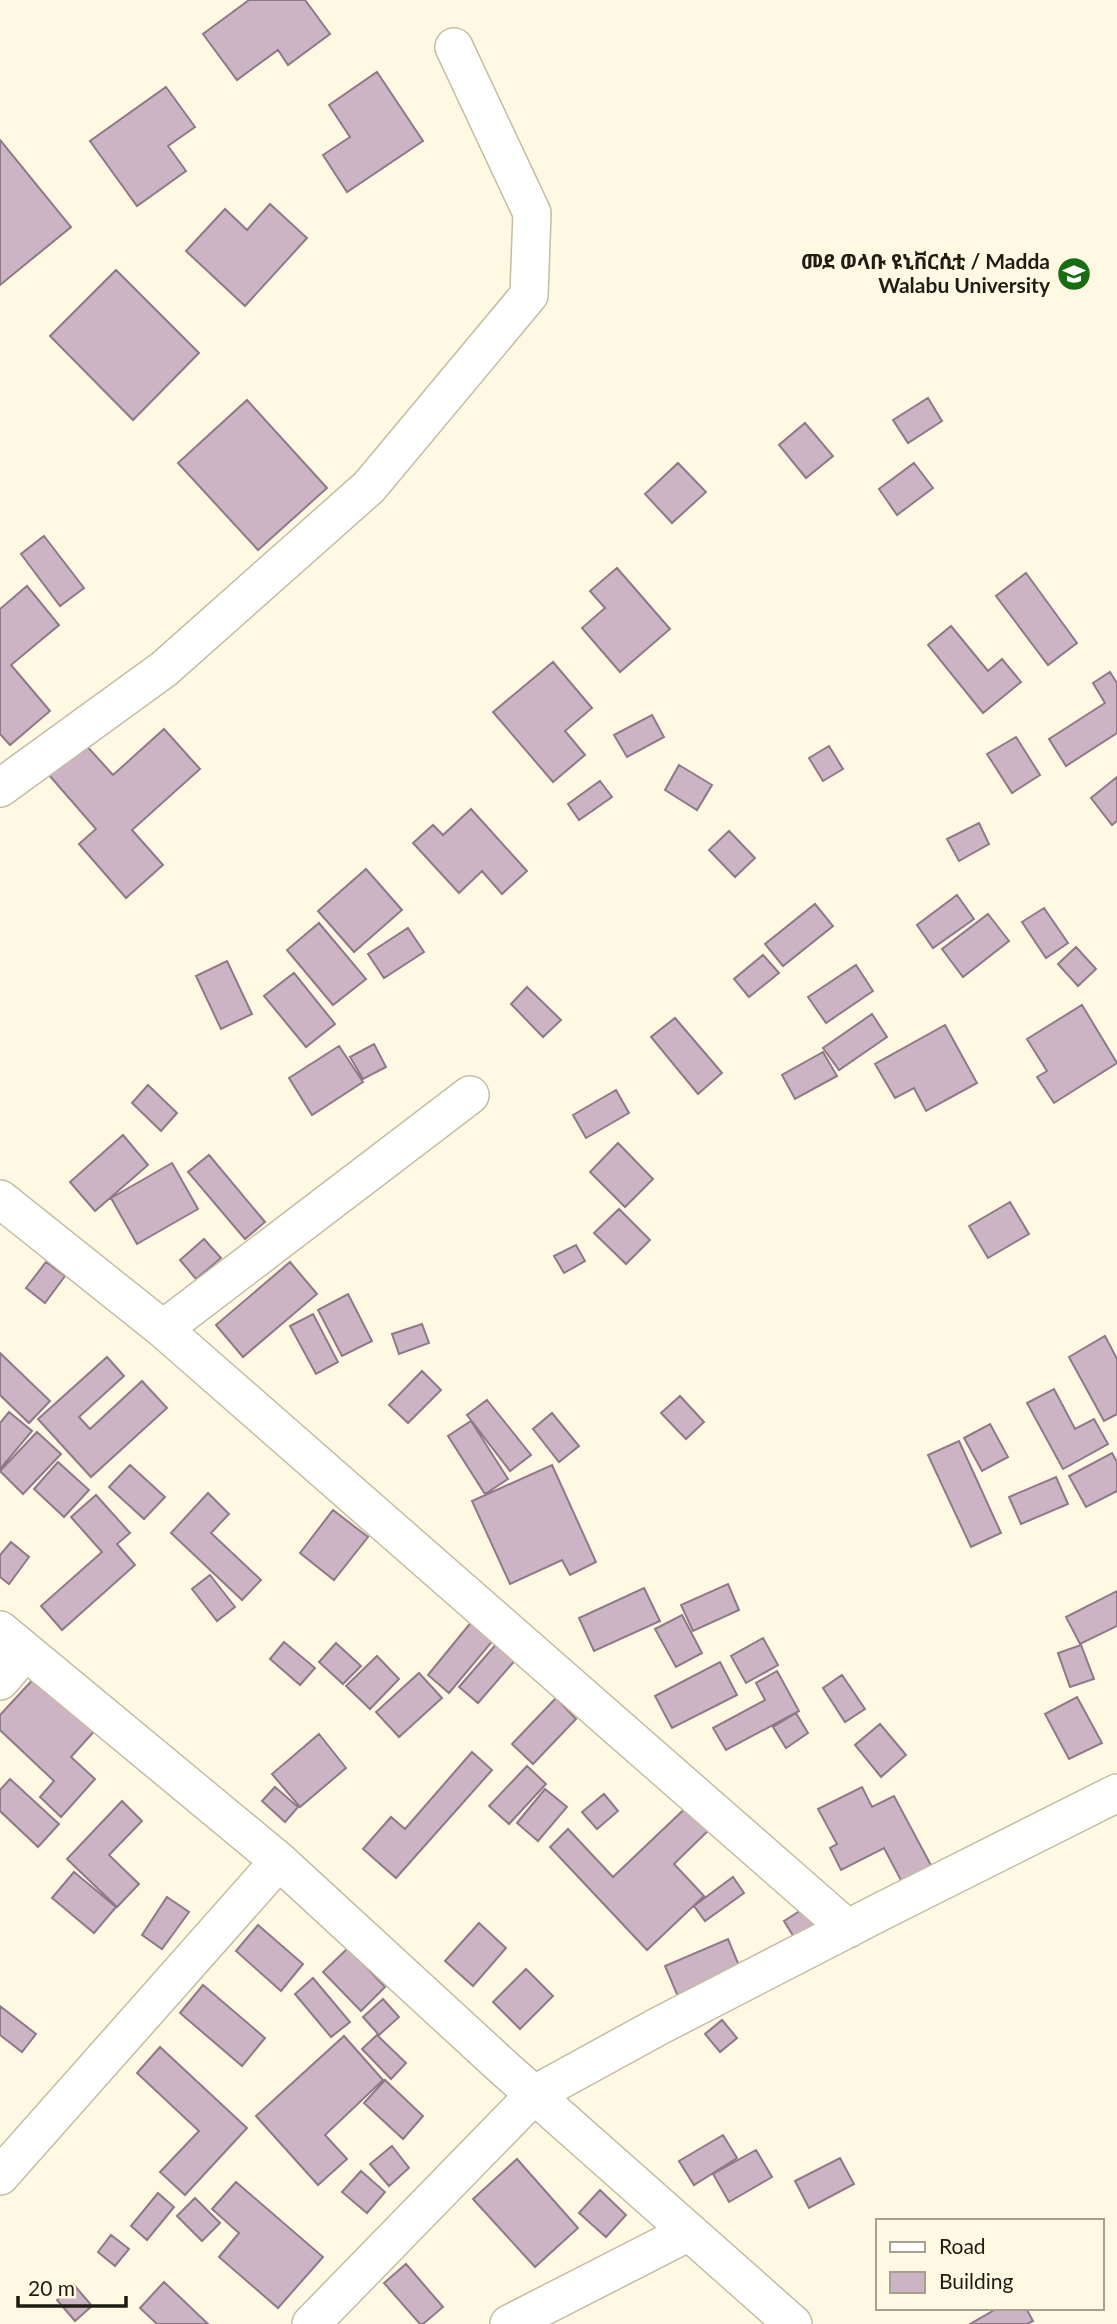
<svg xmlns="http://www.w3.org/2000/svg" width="1117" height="2324" viewBox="0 0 1117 2324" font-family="Lato,'Noto Sans Ethiopic',sans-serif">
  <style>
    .building { fill: #ccb4c4; stroke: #8f7988; stroke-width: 2 }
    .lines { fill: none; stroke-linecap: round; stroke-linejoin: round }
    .minor-casing { stroke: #c5bca4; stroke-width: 40 }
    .minor { stroke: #fff; stroke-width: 37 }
    .labels { text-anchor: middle; stroke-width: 5; stroke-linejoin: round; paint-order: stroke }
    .poi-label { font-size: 21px; font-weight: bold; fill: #1f1c13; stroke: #fff8e3; text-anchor: end }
  </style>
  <rect width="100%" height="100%" fill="#fff8e3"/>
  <path class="building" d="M249 0H305L330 34 288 65 278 50 237 80 203 34Z
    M377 72 423 141 347 192 323 155 350 137 329 105Z
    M166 87 195 127 168 146 186 171 137 206 90 141Z
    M0 140 71 227 0 285Z
    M270 204 307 238 245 306 186 251 225 209 247 230Z
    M116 270 199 353 133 420 50 336Z
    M928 398 942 421 908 443 893 420Z
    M247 400 327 488 258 550 178 463Z
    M805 423 833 456 806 478 779 445Z
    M678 463 706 492 672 523 645 494Z
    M914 463 933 488 897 515 879 489Z
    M44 536 84 588 60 606 21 554Z
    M617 568 670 629 620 672 582 628 605 608 590 591Z
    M1026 573 1077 643 1048 665 996 596Z
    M27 586 59 625 11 665 50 711 10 745 0 734V609Z
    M951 626 988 671 1002 659 1021 682 983 713 928 645Z
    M553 662 592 708 565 731 585 755 553 782 493 712Z
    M1110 672 1117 683V733L1066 766 1049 739 1105 703 1093 683Z
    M652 715 664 737 627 757 614 735Z
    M164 729 200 769 132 830 163 865 126 898 79 844 96 829 49 775 84 743 113 775Z
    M1016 737 1040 775 1012 793 987 754Z
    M829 746 843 769 823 781 809 758Z
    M679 765 712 785 697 810 665 790Z
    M1117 777V821L1112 825 1091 798Z
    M600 781 612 797 579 820 568 804Z
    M471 809 527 871 502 894 482 871 459 893 413 843 433 825 443 835Z
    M979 823 989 844 959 861 947 839Z
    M729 831 755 858 735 877 709 850Z
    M366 869 402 910 354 952 318 911Z
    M957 895 974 919 933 948 917 925Z
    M815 904 833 926 783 966 765 944Z
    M1044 908 1068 943 1046 958 1022 922Z
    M988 914 1009 941 963 977 942 949Z
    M319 923 366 979 333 1005 287 950Z
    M408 928 424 952 384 978 368 954Z
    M1076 947 1096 969 1078 986 1058 964Z
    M763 955 779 973 749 997 734 979Z
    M227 961 252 1014 221 1029 196 976Z
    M856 965 873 991 826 1023 808 997Z
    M294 973 335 1024 306 1047 264 996Z
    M527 987 561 1020 543 1037 511 1004Z
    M1082 1005 1117 1063 1054 1103 1037 1077 1047 1071 1027 1039Z
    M872 1014 887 1037 839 1070 823 1048Z
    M675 1018 722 1073 698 1094 651 1037Z
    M945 1025 977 1083 926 1111 914 1088 895 1098 875 1064Z
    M374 1044 386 1067 363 1079 350 1057Z
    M339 1046 363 1082 312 1115 289 1078Z
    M823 1052 837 1076 795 1099 782 1075Z
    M148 1085 177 1113 161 1131 132 1103Z
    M616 1090 629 1113 586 1138 573 1115Z
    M123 1135 148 1165 95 1211 70 1182Z
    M618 1143 653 1179 625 1207 590 1172Z
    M209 1155 265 1222 245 1239 188 1172Z
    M172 1163 198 1209 137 1244 111 1198Z
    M1010 1202 1029 1234 988 1258 969 1226Z
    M619 1209 650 1240 626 1264 594 1233Z
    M204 1239 221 1258 196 1279 180 1260Z
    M576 1245 585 1261 564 1273 554 1256Z
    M46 1262 65 1276 45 1303 26 1288Z
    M290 1262 317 1294 243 1357 216 1325Z
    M348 1294 372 1341 342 1356 318 1310Z
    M313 1314 338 1362 316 1374 290 1326Z
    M422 1324 429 1343 399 1354 392 1334Z
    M1105 1336 1117 1359V1414L1104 1421 1069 1357Z
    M0 1353 50 1401 29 1423 0 1395Z
    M107 1357 124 1376 79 1417 90 1429 142 1381 167 1408 91 1477 38 1419Z
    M422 1371 441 1390 408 1423 389 1405Z
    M1054 1389 1075 1429 1094 1419 1108 1444 1063 1469 1027 1403Z
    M680 1396 704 1422 686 1439 661 1413Z
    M487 1400 531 1455 510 1471 467 1415Z
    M9 1412 32 1431 0 1469V1423Z
    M552 1413 579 1446 559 1462 533 1429Z
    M471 1421 508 1479 485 1494 448 1436Z
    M990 1424 1008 1457 982 1471 964 1438Z
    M37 1432 61 1454 23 1494 0 1471Z
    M959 1441 1001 1533 971 1547 928 1455Z
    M1112 1453 1117 1462V1491L1086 1507 1069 1476Z
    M58 1462 89 1490 64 1517 34 1489Z
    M130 1465 165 1497 144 1519 109 1487Z
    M552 1465 596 1562 570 1575 562 1560 510 1584 472 1501Z
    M1056 1477 1068 1504 1021 1524 1009 1497Z
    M208 1493 229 1514 211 1533 261 1580 242 1600 171 1533Z
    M96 1495 130 1533 117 1544 135 1565 62 1630 41 1606 102 1552 71 1517Z
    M333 1510 368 1537 334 1580 300 1553Z
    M11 1542 29 1557 9 1584 0 1577V1555Z
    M210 1575 235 1607 217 1621 192 1589Z
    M728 1584 739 1610 693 1631 681 1605Z
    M644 1588 660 1621 594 1651 579 1618Z
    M1117 1591V1626L1080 1644 1066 1617Z
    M682 1615 702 1653 676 1667 655 1629Z
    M473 1620 495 1638 449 1693 428 1675Z
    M763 1638 778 1665 746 1683 731 1656Z
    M284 1642 315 1668 300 1685 270 1659Z
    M498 1642 517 1658 478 1703 459 1687Z
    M336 1643 361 1666 343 1684 319 1662Z
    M1081 1645 1094 1679 1070 1687 1058 1653Z
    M377 1656 399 1679 370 1709 346 1686Z
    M720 1662 737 1695 672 1728 655 1696Z
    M777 1671 799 1711 726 1750 713 1728 765 1700 756 1683Z
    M39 1673 98 1727 71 1757 95 1779 61 1817 40 1797 54 1781 0 1730V1715Z
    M419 1673 442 1698 399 1737 376 1712Z
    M842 1675 865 1709 845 1722 823 1688Z
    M1077 1697 1102 1743 1069 1759 1045 1714Z
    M556 1698 576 1719 533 1764 512 1744Z
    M796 1713 808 1733 786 1748 773 1727Z
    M880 1724 906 1755 881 1777 855 1745Z
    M319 1734 346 1768 300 1807 272 1774Z
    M472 1752 492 1770 396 1878 363 1849 391 1817 405 1829Z
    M527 1766 546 1784 509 1824 489 1806Z
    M10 1779 59 1824 38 1847 0 1811V1790Z
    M275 1787 298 1807 285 1822 262 1801Z
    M862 1787 872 1807 894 1796 933 1869 903 1884 884 1848 841 1870 830 1848 837 1844 818 1809Z
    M545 1789 567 1807 538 1841 517 1823Z
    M604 1794 618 1811 597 1829 582 1812Z
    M695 1799 717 1822 674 1864 704 1896 647 1950 550 1847 568 1829 613 1877Z
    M122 1801 142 1821 109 1855 139 1884 117 1907 67 1859Z
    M74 1872 116 1907 94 1933 52 1898Z
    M733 1877 744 1893 705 1921 694 1906Z
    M167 1897 189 1912 162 1949 142 1935Z
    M811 1904 826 1928 799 1945 784 1921Z
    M479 1923 506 1948 473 1986 445 1961Z
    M258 1925 303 1964 281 1991 236 1951Z
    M728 1939 742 1973 679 1999 665 1966Z
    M348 1948 385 1987 361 2011 323 1972Z
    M526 1969 553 1996 520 2029 493 2002Z
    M313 1978 350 2022 331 2037 295 1994Z
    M203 1985 265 2038 242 2066 180 2013Z
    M383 1999 399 2017 379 2035 363 2017Z
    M0 2006 36 2034 22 2052 0 2035Z
    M722 2020 737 2038 720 2052 705 2034Z
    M377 2035 406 2063 391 2079 362 2049Z
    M344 2036 383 2080 325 2135 347 2159 318 2185 256 2116Z
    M160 2047 247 2128 185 2195 160 2172 199 2131 137 2073Z
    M385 2080 423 2116 403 2139 364 2103Z
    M723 2135 737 2158 694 2185 679 2161Z
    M392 2146 409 2168 389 2186 370 2164Z
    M756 2150 772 2177 729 2202 713 2174Z
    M840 2158 854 2184 809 2208 795 2181Z
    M517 2159 578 2228 535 2267 473 2199Z
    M361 2171 385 2192 367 2213 342 2192Z
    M236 2182 323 2257 278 2308 219 2257 239 2233 212 2209Z
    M600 2190 626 2215 606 2237 579 2213Z
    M158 2193 174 2207 147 2240 131 2226Z
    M195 2198 220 2223 202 2241 177 2216Z
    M111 2235 129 2249 115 2266 98 2252Z
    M406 2264 443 2307 423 2324H420L384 2283Z
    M164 2282 208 2324H157L140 2308Z
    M74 2285 92 2306 75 2321 57 2300Z
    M998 2308H1026L1033 2321 1027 2324H970Z"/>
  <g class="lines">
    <g class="minor-casing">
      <path id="minor" d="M0 788 164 669 369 487 529 295 532 213 454 47
        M0 1199 163 1329 848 1929
        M163 1329 470 1095
        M0 1630 279 1861 504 2068 793 2324
        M0 1681 25 1652
        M0 2176 279 1861
        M311 2324 535 2094 659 2026 878 1913 1117 1793
        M509 2324 689 2232"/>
    </g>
    <use href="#minor" class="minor"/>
  </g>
  <defs>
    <g id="university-disc" transform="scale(1.75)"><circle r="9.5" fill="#186c12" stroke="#fff8e3"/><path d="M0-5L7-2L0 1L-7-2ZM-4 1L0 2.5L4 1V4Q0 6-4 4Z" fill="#fff"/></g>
  </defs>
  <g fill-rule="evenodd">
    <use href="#university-disc" x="1074" y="274"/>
  </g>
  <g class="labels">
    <g class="poi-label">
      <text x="1050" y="269">መደ ወላቡ ዩኒቨርሲቲ / Madda<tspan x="1050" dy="24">Walabu University</tspan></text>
    </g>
  </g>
  <rect x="876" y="2219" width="228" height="91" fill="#fff8e3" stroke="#a5a090" stroke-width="2"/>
  <rect x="890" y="2242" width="35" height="10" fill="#ffffff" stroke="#a5a090" stroke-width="2"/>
  <text x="939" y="2254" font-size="21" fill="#1f1c13">Road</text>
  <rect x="890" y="2272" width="35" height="21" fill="#ccb4c4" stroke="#a5a090" stroke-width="2"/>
  <text x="939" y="2289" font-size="21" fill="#1f1c13">Building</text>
  <path d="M18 2296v10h108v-10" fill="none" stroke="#1f1c13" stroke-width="3.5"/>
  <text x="28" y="2296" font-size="21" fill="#1f1c13" stroke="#fff8e3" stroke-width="5" paint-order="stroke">20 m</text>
</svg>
